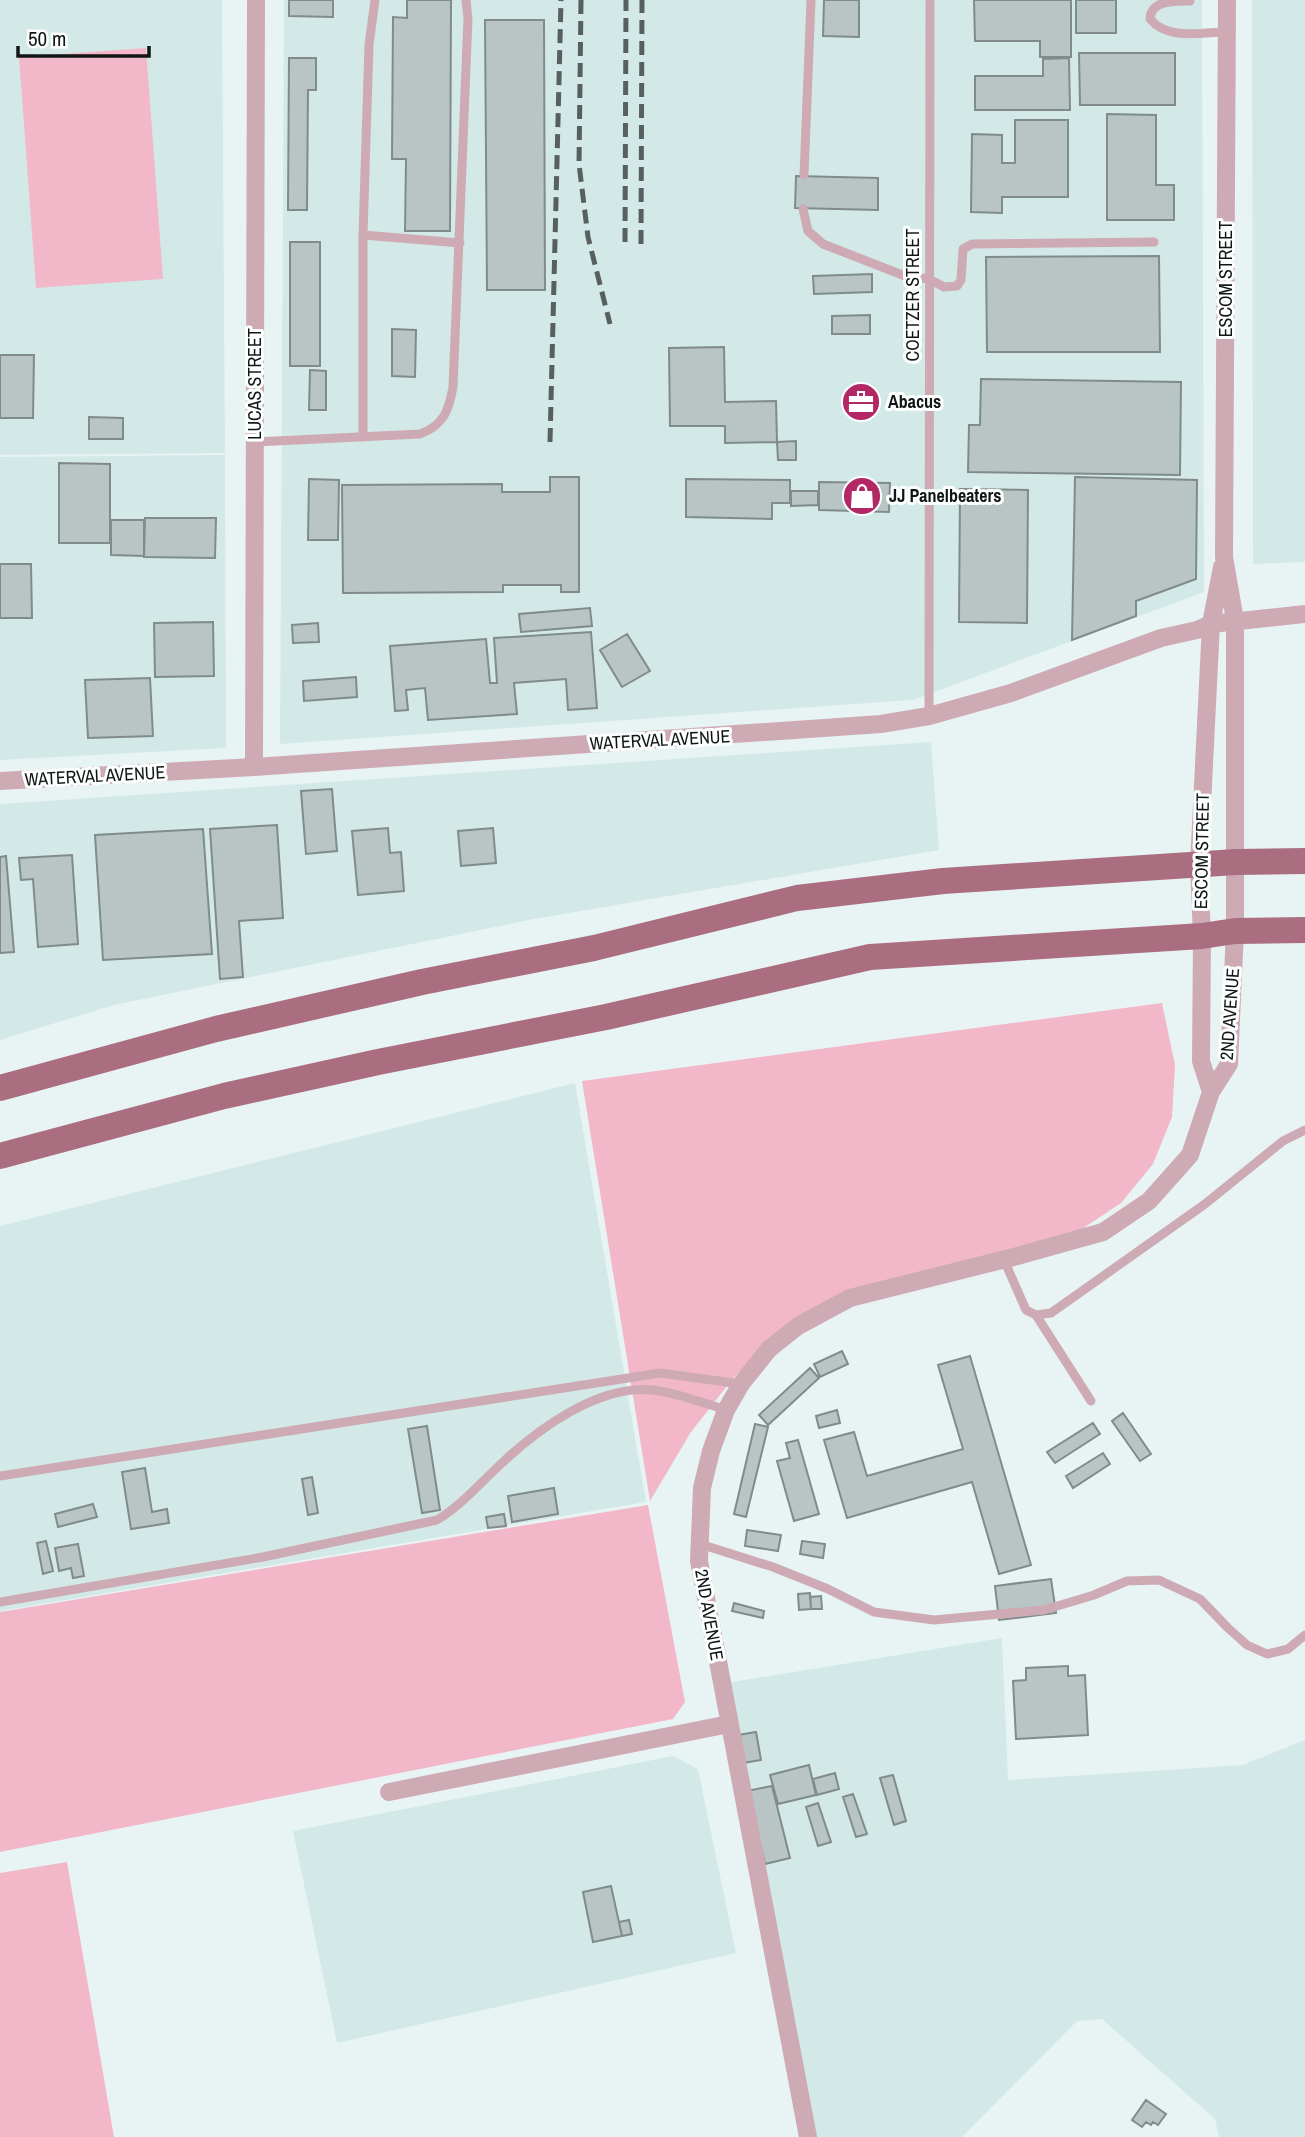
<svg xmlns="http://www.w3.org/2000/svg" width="1305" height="2137" viewBox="0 0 1305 2137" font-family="'Archivo Narrow',sans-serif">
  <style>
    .built { fill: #d3e9e8 }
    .green { fill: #f2b8c9 }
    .building { fill: #b9c5c4; stroke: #808b8a; stroke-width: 2 }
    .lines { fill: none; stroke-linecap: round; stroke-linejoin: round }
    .lane { stroke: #ceabb4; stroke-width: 9 }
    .street { stroke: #ceabb4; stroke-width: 18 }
    .primary { stroke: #ab6e81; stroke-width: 26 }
    .rail { stroke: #585f5f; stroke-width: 5; stroke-dasharray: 14 7; stroke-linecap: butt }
    .labels { text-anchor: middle; stroke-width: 6; stroke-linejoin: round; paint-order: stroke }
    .street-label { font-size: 18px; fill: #111615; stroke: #fdffff }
    .poi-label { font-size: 18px; font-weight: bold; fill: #111615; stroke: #fdffff; text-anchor: start }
  </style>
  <rect width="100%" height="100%" fill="#e8f4f4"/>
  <path class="built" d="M0 0H222L225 453 0 455Z
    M284 0H1202L1204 592 913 700 280 744Z
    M1252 0H1305V562L1253 564Z
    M225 455 226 748 0 760V457Z
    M931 742 939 850 534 919 114 1005 0 1040V804Z
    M575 1083 646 1502 0 1611V1226Z
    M1002 1638 1008 1780 1243 1765 1305 1740V2137H1219L1215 2119 1102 2019 1077 2021 962 2137H805L720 1684Z
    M673 1756 698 1769 736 1953 337 2043 293 1831Z"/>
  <path class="green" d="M146 48 163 279 36 288 19 57Z
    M1162 1003 1175 1065 1172 1117 1153 1164 1121 1203 1082 1229 822 1309 778 1334 734 1377 691 1432 650 1501 582 1081Z
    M648 1505 685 1702 673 1719 0 1852V1612Z
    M67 1862 114 2137H0V1873Z"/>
  <path class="building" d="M289 0H333V17L289 16Z
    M407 0H451L450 231H405L406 159H392L393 17 407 18Z
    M824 0H859V37L823 36Z
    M974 0H1071V57H1040V41H975Z
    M1076 0H1116V33H1076Z
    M485 20H544L545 290H487Z
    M1079 53H1175V105H1080Z
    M289 58H316V90H308L307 210H288Z
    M1069 58 1070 110H975V76H1043V59Z
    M1107 114 1156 115V185H1174V220H1107Z
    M1015 120H1068V197H1002V213L971 212 972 134 1002 135V163H1015Z
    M796 176 878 178V210L795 208Z
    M290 242H320V366H290Z
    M1159 256 1160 352H987L986 257Z
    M872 274V292L814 294 813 276Z
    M870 315V334H832V316Z
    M392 329 416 330 415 377 392 376Z
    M724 347 725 402 776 401 777 442 725 443V426H670L669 348Z
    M0 355H34L33 418H0Z
    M310 370 326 371V410H309Z
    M981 379 1181 382 1180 475 968 472 969 425H980Z
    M89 417 123 418V439H89Z
    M796 441V460H778L777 442Z
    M59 463 110 464V543H59Z
    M550 477H579V592H561V585H503V592L343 593 342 485 502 484V492H550Z
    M1075 477 1197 480 1196 579 1136 601V616L1072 640Z
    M309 479 339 480 338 540H308Z
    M686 479 790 480V503H772V519L686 517Z
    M819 482 890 483 889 512 819 510Z
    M960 489 1028 490 1027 623 959 622Z
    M791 491H818V505L791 506Z
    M145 518H216L215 558 144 557Z
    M111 520H144V556L111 555Z
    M0 564H31L32 618H0Z
    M590 608 592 626 521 632 519 614Z
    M213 622 214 676 155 677 154 623Z
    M318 623 319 642 293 643 292 625Z
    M591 632 597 708 568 710 566 679 514 683 517 714 428 720 425 688 406 690 408 710 395 711 390 646 486 639 490 683H497L494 638Z
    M627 634 650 671 622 687 600 650Z
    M356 677 357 697 304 701 303 681Z
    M150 678 153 736 88 738 85 680Z
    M332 789 337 851 306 854 301 791Z
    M277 825 283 918 239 921 243 977 220 979 210 829Z
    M388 828 390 853 401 852 404 891 358 895 352 831Z
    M493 828 496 863 461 866 458 831Z
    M203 829 212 954 103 960 95 835Z
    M72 855 78 944 38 947 33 879 21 880 19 858Z
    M6 856 14 952 0 953V857Z
    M842 1351 848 1364 820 1377 814 1364Z
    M970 1356 1031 1565 999 1574 972 1482 847 1518 824 1440 854 1432 867 1476 963 1449 938 1365Z
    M810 1368 819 1378 768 1425 759 1415Z
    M837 1410 840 1423 819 1428 816 1416Z
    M1123 1413 1151 1454 1140 1461 1112 1421Z
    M1093 1423 1100 1434 1055 1463 1047 1452Z
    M755 1424 768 1427 746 1517 734 1514Z
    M427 1426 440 1510 422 1513 408 1429Z
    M798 1440 819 1514 794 1521 777 1461 790 1458 786 1443Z
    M1103 1453 1110 1464 1073 1488 1066 1476Z
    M145 1468 152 1512 167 1509 169 1523 131 1529 122 1472Z
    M312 1477 318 1513 308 1515 302 1479Z
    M554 1488 558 1514 512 1522 508 1496Z
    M93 1504 97 1517 58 1527 55 1514Z
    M504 1514 506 1526 488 1528 486 1517Z
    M747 1530 781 1535 778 1551 745 1546Z
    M46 1541 53 1571 43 1574 37 1543Z
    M802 1541 825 1544 823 1558 800 1554Z
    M78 1544 84 1576 73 1578 71 1568 59 1571 55 1548Z
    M1051 1579 1056 1613 999 1620 995 1586Z
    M810 1593 811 1609 799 1610 798 1594Z
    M821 1596 822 1609H811L810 1597Z
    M734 1603 764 1611 763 1618 732 1611Z
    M1068 1666V1676L1085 1675 1088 1735 1016 1739 1013 1681 1026 1680V1668Z
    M756 1732 761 1760 743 1763 738 1735Z
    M809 1765 816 1795 778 1804 770 1775Z
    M835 1773 839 1789 817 1795 813 1779Z
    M893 1775 906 1821 894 1825 880 1778Z
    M772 1786 790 1858 765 1864 747 1791Z
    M853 1794 867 1834 856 1837 843 1797Z
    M818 1803 831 1842 818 1846 806 1807Z
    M611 1886 622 1936 593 1942 583 1892Z
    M629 1920 632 1934 622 1936 619 1922Z
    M1146 2100 1166 2114 1158 2125 1153 2122 1151 2125 1146 2122 1142 2127 1132 2120Z"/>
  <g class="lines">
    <path class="lane" d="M1190 1C1174 1 1151 0 1150 19 1168 41 1203 32 1227 32
      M804 175 811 0
      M803 209 808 231 823 244 905 276 929 279 944 287 957 286 961 280 963 249 972 244 1154 242
      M363 235 460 243
      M363 437V235L369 45 375 0
      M255 442 420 434C444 425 449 410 453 387L468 19 466 0
      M929 716 930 0
      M1004 1260 1026 1310 1036 1315 1051 1313 1205 1204 1283 1141 1305 1130
      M1036 1315 1091 1401
      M0 1476 660 1373 741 1384
      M700 1544 773 1567 828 1589 874 1612 934 1620 1044 1610 1094 1595 1127 1581 1159 1580 1200 1599 1228 1628 1247 1645 1267 1654 1288 1649 1305 1635
      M0 1602 263 1557 437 1520C462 1505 481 1482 502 1463 539 1428 600 1384 653 1390 678 1393 703 1403 726 1410"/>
    <path class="street" d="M254 767 256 0
      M0 781 254 767 881 724 929 716 1011 693 1161 638 1197 630 1211 624 1305 614
      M1211 1092 1201 1061 1202 936 1199 865 1211 624 1222 567
      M389 1792 729 1724
      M808 2137 699 1561 702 1488 711 1451 726 1410 741 1384 769 1349 798 1326 850 1298 1010 1258 1103 1232 1149 1201 1190 1155 1211 1092 1229 1064 1235 931V620L1224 557 1227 0"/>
    <path class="primary" d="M0 1088 216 1029 422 982 594 948 797 898 943 881 1236 862 1305 861
      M0 1156 224 1096 378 1062 606 1017 870 957 1202 936 1235 931 1305 930"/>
    <path class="rail" d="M581 0 579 164 588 237 610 324
      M625 242 626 0
      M641 244 642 0
      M550 442 561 0"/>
  </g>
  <defs>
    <g id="office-disc" transform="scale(2.0125)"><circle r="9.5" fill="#b32864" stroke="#fdffff"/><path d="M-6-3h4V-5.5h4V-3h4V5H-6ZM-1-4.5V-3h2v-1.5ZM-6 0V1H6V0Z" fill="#fff"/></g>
    <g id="shop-disc" transform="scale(2.0125)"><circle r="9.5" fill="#b32864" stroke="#fdffff"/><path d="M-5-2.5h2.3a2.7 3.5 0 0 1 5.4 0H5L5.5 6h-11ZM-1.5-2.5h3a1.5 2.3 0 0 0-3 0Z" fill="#fff"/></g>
  </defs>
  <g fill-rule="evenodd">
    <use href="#office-disc" x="861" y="402"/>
    <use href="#shop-disc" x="862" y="496"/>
  </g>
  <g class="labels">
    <g class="street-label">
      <text transform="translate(1226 279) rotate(-90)" y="6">ESCOM STREET</text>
      <text transform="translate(913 295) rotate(-90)" y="6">COETZER STREET</text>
      <text transform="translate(255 384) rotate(-90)" y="6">LUCAS STREET</text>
      <text transform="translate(660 740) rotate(-3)" y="6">WATERVAL AVENUE</text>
      <text transform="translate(95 776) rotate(-3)" y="6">WATERVAL AVENUE</text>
      <text transform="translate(1202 851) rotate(-89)" y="6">ESCOM STREET</text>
      <text transform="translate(1230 1014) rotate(-86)" y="6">2ND AVENUE</text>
      <text transform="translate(709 1615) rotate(80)" y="6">2ND AVENUE</text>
    </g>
    <g class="poi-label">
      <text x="888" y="408">Abacus</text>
      <text x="889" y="502">JJ Panelbeaters</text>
    </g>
  </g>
  <path d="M18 46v10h131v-10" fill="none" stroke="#111615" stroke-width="3.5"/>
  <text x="28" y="46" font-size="21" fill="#111615" stroke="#fdffff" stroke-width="5" paint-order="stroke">50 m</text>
</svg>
